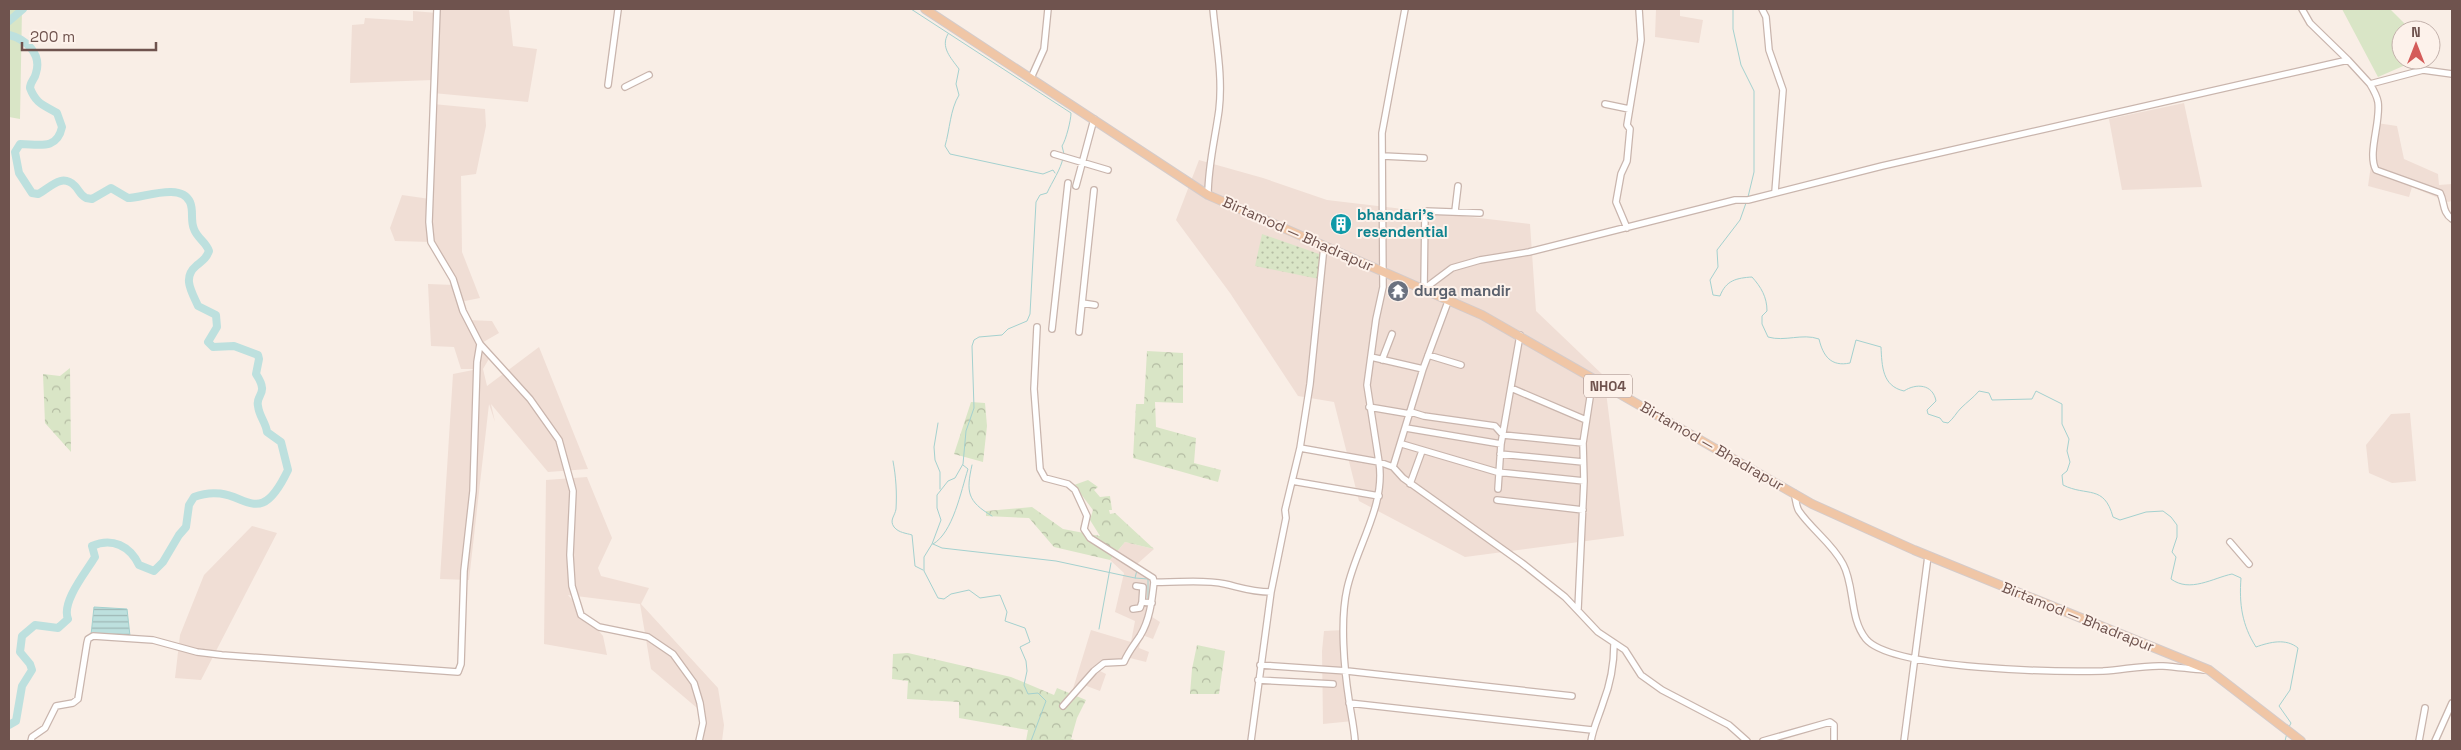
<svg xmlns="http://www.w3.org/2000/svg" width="2461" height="750" viewBox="0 0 2461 750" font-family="'Space Grotesk',sans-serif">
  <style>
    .residential { fill: #f0ded5 }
    .green { fill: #d9e5c6 }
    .forest { fill: url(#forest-crowns) }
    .park { fill: url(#park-dots) }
    .water { fill: url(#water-rules); stroke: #a4d1cf }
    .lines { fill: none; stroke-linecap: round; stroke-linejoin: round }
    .stream { stroke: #a4d1cf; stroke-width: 1 }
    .river { stroke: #bde0de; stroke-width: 8 }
    .minor-casing { stroke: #c9b5ad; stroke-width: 8 }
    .major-casing { stroke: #d4cbca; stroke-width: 10 }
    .minor { stroke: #fff; stroke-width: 5.5 }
    .major { stroke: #f0c6a6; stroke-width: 8 }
    .labels { text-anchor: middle; stroke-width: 4; stroke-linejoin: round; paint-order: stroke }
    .shield { fill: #fdf2eb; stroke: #9a837d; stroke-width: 1 }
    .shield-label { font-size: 14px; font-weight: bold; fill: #6f534e }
    .culture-label { font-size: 15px; font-weight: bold; fill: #0d838f; stroke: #fdf2eb; text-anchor: start }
    .street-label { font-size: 15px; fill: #6f534e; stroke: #fdf2eb }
    .worship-label { font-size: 15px; font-weight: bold; fill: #5b616d; stroke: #fdf2eb; text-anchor: start }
  </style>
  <defs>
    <pattern id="forest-crowns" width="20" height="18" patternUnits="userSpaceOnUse" patternTransform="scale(1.25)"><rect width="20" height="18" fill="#d9e5c6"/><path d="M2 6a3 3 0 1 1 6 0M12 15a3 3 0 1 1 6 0" fill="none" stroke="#b4bca3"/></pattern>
    <pattern id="park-dots" width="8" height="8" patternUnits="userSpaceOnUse" patternTransform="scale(1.25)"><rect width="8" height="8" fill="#d9e5c6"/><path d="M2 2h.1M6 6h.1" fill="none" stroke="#b4bca3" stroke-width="1.8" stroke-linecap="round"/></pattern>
    <pattern id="water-rules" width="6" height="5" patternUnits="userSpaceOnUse" patternTransform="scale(1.25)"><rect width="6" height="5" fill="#bde0de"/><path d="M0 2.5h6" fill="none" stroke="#9eb8b6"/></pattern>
  </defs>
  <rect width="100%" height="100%" fill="#f9eee6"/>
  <path class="residential" d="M438 9H509L513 46 537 49 528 102 433 93V80L350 83 352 25 364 24 365 18 413 21V11L437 13Z
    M1656 9H1680V16L1703 20 1699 43 1655 37Z
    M2184 103 2202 187 2122 190 2109 119Z
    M433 104 485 109 486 126 476 174 461 176 462 252 480 298 460 302 467 320 492 321 499 333 480 344 490 357 483 369 487 386 539 347 588 469 548 472 491 404 495 422 489 404 469 580 440 579 453 374 478 369H461L454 347 431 346 428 284 454 285 431 242 395 241 390 228 402 195 430 199Z
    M2377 123 2397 126 2404 159 2438 174 2439 185 2452 184V201L2448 202 2412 187 2409 197 2368 186Z
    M1199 160 1263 178 1327 200 1530 224 1536 311 1604 376 1624 536 1465 557 1359 501 1334 402 1298 396 1230 293 1176 220Z
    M2410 413 2416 481 2392 483 2369 473 2366 445 2391 414Z
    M587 477 612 538 598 568 601 576 649 588 641 604 718 688 724 725 722 741H697L703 713 651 669 640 604 568 595 603 636 607 655 544 644 546 480Z
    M252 526 277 533 201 680 175 678 180 635 204 575Z
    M1125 542 1154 549 1136 565 1154 578 1149 615 1160 622 1153 639 1142 635 1139 648 1149 652 1146 662 1130 658 1127 663H1108L1100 671 1106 674 1100 691 1084 685 1072 692 1091 630 1131 642 1135 621 1115 612 1124 573 1110 560Z
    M1344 630 1353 721 1323 724 1322 651 1324 631Z"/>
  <path class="green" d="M9 9H22L20 119 9 117Z
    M2342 9H2390L2411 30H2401V60H2417L2378 77Z"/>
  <path class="forest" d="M1147 351 1183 353V403L1155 402 1156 427 1196 438 1194 463 1221 470 1218 482 1133 458 1136 404H1144Z
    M70 368 71 452 45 423 43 374 60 376Z
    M971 402 985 403 987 426 983 462 954 454Z
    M1088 480 1098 487 1094 490 1100 497 1110 496 1112 510H1109L1110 514 1115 513 1154 549 1125 542 1110 560 1054 547 1029 518 986 516V511L1032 507 1063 529 1100 536 1090 520 1093 510 1074 485Z
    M1197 645 1225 651 1219 694H1190L1192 669Z
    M908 653 1011 677 1054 695 1057 688 1086 700 1077 718 1071 739 1078 741H1026L1028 730 959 718V702L907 699 908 681 892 679 893 654Z"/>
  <path class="park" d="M1262 234 1322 255 1319 279 1255 266Z"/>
  <path class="water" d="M94 607 127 609 130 636 91 635Z"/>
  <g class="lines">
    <path class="stream" d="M911 9 1071 113C1071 120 1066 140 1062 146L1064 154
      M1733 9V29L1741 65 1754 91V172L1748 197
      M948 34C940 47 951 58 959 69L956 84 959 95C950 110 950 129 945 146L950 154 1043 174 1053 170 1055 173
      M1746 203 1740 220 1717 250 1718 267 1710 280 1713 295 1720 296C1726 280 1737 278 1752 277 1761 287 1767 297 1767 311L1762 316V324L1768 337C1785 342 1802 333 1819 339 1823 356 1831 367 1850 363L1856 340 1881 347C1882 366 1882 386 1904 391 1916 383 1933 384 1936 401L1927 410 1928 414 1940 418 1943 422 1948 423C1954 418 1956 413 1961 408 1967 402 1973 398 1979 391L1989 393 1992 400 2032 399 2036 391 2062 404V424L2069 439 2067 451 2070 462 2067 471 2062 475 2063 485C2087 497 2104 484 2113 517L2120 520 2146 512 2163 511 2171 517 2177 525V537L2172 552 2176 557 2171 579C2190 593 2213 578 2232 574L2241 578C2239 604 2242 625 2256 647 2270 642 2286 638 2298 648L2290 690 2279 706 2291 723 2289 727
      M938 423 934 447 935 460 940 472V489
      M893 461C896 477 897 493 896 509 895 516 889 520 894 527 899 533 906 533 912 535L915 566 923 570
      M972 465C966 492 967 501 992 516
      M933 544 942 548 1056 561 1135 578
      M933 544C953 533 961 491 968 469L963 465
      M1137 570 1135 578 1148 579V599
      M1099 629 1111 563
      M1031 741 1046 701 1038 693 1028 694 1024 685 1027 671 1026 661 1020 647 1030 642 1025 628 1005 621 1007 612 1000 595 980 598 969 590 951 594 944 599 938 598 924 571V557L932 544 941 520 937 508V495L948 481 955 478 963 464 966 431 974 408 972 346 974 340 979 337 1002 335 1008 329 1027 321 1030 314 1036 202 1040 195 1047 193C1052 182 1061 169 1063 158
      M2285 741 2287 733"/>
    <path class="river" d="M9 21 23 9
      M9 35C26 39 42 54 36 73 35 79 30 82 30 88 36 104 44 105 57 113L62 127C57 151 38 144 20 144L15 152 19 173 32 193 38 194C49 189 61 172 75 186 79 190 80 195 86 198L92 199 111 188 128 198C143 198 181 182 190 202 194 211 190 220 194 229 197 238 206 242 209 251 206 259 202 261 196 266 182 278 192 292 198 306L216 315 217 327 208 342 213 347 234 346 258 355 259 359 256 374C270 395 255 394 258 406 259 416 266 423 267 432L281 442 288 470C255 539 244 478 194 497L189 505 186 527 179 535 163 562 154 571 139 565C130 546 112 537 92 546L95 557C86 572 61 602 68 619L58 628 35 625 22 636 20 652 30 664 32 670 22 686 16 721 9 725"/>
    <g class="minor-casing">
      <path id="minor" d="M437 9 429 222 431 242 453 279 463 311 480 344 530 399 559 440 573 491 570 555 572 586 581 615 599 627 648 637 673 654 694 683 700 703 703 723 699 741
        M1405 9 1382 133 1383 287 1376 319 1367 385 1379 462 1393 467 1403 478 1522 563 1565 597 1598 632 1625 650 1641 675 1662 690 1729 725 1747 741
        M1762 9 1766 17 1769 50 1783 90 1775 192
        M2302 9 2310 23 2348 60
        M1031 78 1044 49 1048 9
        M2370 84C2373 89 2377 96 2378 102 2381 122 2367 154 2376 170L2440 193C2445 203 2442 212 2452 219
        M608 85 618 10
        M625 87 649 75
        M1605 104 1629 109
        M1054 154 1108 170
        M1383 156 1424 158
        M1076 186 1094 119
        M1208 195C1208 166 1215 139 1219 110 1223 76 1216 42 1213 9
        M1455 211 1458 186
        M1627 228 1616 202 1621 174 1627 161 1630 129 1627 125 1641 40 1639 9
        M1424 289 1452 268 1480 260 1529 252 1735 200H1748L1882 166 2348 60 2370 84 2423 70 2452 74
        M1424 289 1425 211 1480 213
        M1082 303 1095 305
        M1037 327 1034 389 1040 469 1045 478 1068 484 1075 490 1087 516 1084 529 1090 538 1153 578 1154 582C1152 600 1150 620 1140 636 1134 645 1128 652 1124 662L1104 663 1094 671 1063 706
        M1052 329 1068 183
        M1079 332 1094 190
        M1428 355 1461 365
        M1371 357 1423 369 1449 299
        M1382 360 1392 334
        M1511 388 1586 420
        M1369 407 1410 414
        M1411 412 1424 416 1495 426 1503 435 1583 443
        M1406 428 1501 444
        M1402 444 1497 472 1584 481 1583 443 1593 378
        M1300 448 1379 462C1386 506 1356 547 1347 589 1340 620 1344 668 1349 700 1351 714 1354 727 1355 741
        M1500 454 1583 462
        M1393 467 1423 369
        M1292 481 1379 496
        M1410 484 1422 451
        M1498 489 1501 444 1520 335
        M1794 493C1796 499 1796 507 1799 511 1812 530 1832 543 1843 564 1855 586 1849 618 1866 639 1892 670 2060 672 2103 671 2123 670 2143 665 2163 666 2177 667 2191 669 2204 670
        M1497 500 1583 510
        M2230 542 2249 564
        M1154 582C1177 583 1202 579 1225 584 1242 588 1252 592 1271 592
        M1136 586 1143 587 1142 602
        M1133 609 1140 608 1142 602 1152 603
        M1578 609 1584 481
        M1260 665 1347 671 1572 696
        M1258 680 1333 684
        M1349 703 1592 730
        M31 741 32 737 45 728 56 706 73 703 78 699 87 643 88 639 93 636 153 640 197 652 222 655 458 672 461 664 464 571 473 491 477 362 480 344
        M1251 741 1271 592 1286 518 1285 510 1300 448 1310 384 1324 246
        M1591 741C1593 728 1599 716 1603 703 1610 685 1614 663 1614 644
        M1763 741 1830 722 1834 725V741
        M1904 741 1928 556
        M2419 741 2425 708
        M2435 741 2452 703"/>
    </g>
    <g class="major-casing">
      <path id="major" d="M925 9 1208 195 1482 315 1812 504 1914 550 2209 670 2301 741"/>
    </g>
    <use href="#minor" class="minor"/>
    <use href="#major" class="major"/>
  </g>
  <defs>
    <g id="building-disc" transform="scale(1.125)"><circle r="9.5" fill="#0f9aa8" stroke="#fdf2eb"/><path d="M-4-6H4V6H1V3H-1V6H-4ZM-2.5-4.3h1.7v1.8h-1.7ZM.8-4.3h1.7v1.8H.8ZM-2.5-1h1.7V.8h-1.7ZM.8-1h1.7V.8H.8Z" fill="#fff"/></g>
    <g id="temple-disc" transform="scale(1.125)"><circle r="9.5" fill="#6b7280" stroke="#fdf2eb"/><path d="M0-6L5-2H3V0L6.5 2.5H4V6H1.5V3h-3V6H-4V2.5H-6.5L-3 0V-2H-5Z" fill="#fff"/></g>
  </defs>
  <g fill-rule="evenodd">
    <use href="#building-disc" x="1341" y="224"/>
    <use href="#temple-disc" x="1398" y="291"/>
  </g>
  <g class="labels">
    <rect class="shield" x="1584" y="374.5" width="48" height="23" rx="4"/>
    <g class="shield-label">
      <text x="1608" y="391">NH04</text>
    </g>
    <g class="culture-label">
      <text x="1357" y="220">bhandari's<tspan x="1357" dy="17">resendential</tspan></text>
    </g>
    <g class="street-label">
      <text transform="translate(1298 234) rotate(24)" y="5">Birtamod — Bhadrapur</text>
      <text transform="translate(1712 446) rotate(30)" y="5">Birtamod — Bhadrapur</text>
      <text transform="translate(2078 617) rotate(22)" y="5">Birtamod — Bhadrapur</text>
    </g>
    <g class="worship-label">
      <text x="1414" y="296">durga mandir</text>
    </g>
  </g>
  <rect width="2461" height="750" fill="none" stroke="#6f534e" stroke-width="20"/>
  <g transform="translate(2416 45)"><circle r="24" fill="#fdf2eb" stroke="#c4b2ac"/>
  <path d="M0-4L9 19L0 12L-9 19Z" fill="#d45c5a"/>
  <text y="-8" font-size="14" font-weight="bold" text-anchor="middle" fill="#6f534e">N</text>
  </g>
  <path d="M22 42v8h134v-8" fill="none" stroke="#6f534e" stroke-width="2.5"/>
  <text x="30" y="42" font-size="15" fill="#6f534e" stroke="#fdf2eb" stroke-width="4" paint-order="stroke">200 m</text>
</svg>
